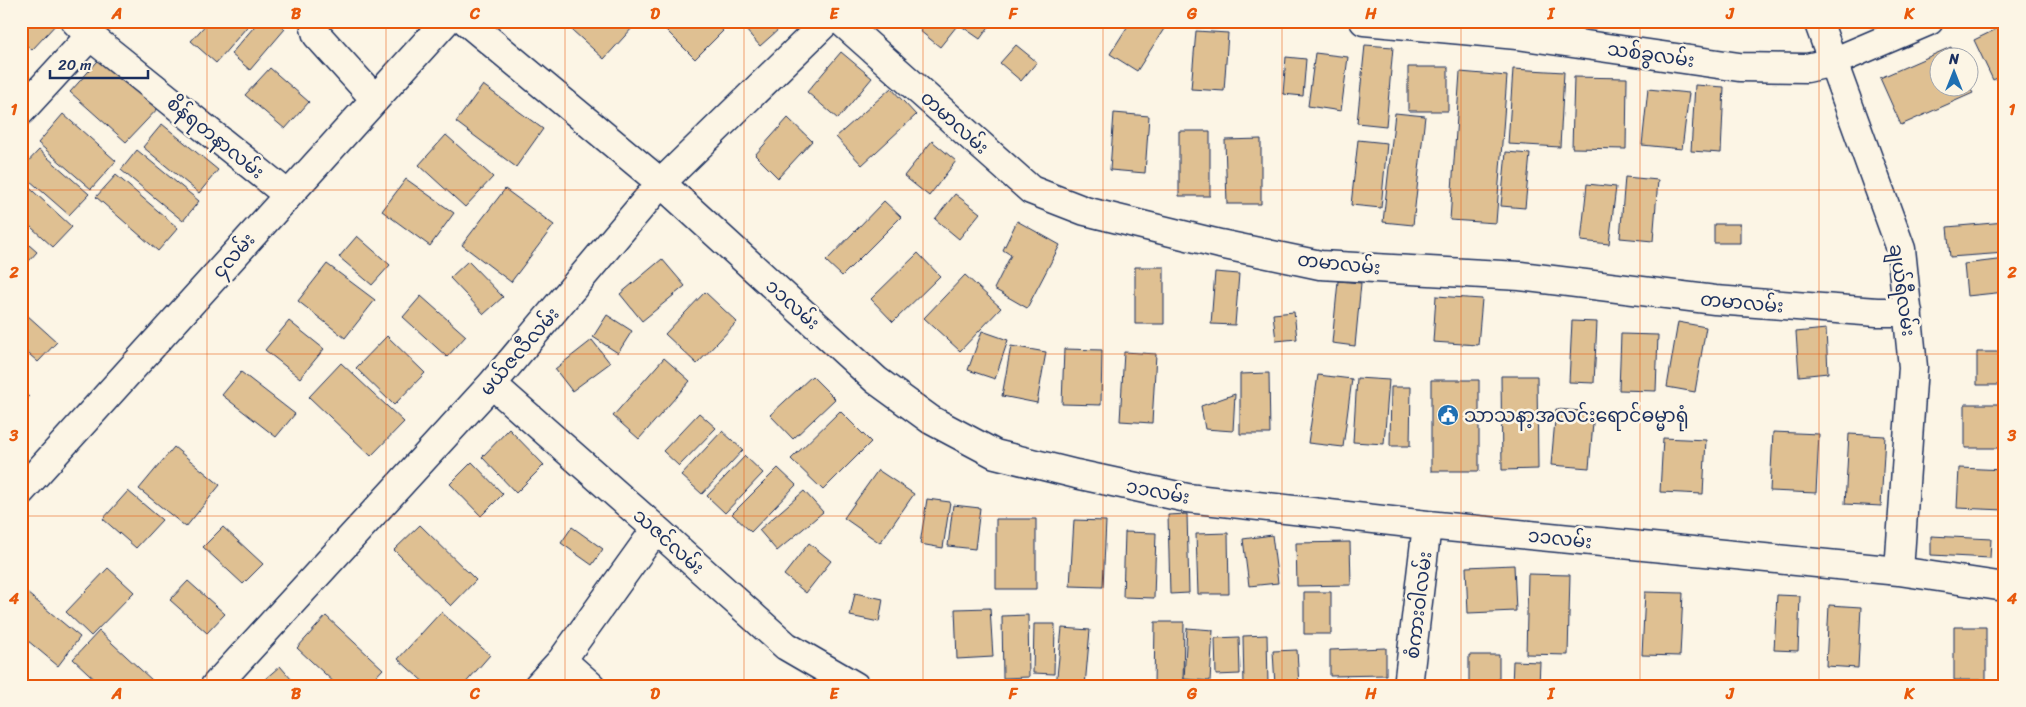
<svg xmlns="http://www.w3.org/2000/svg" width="2026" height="707" viewBox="0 0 2026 707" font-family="Sriracha,'Noto Sans Myanmar',sans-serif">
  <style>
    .building { fill: #dfc092; stroke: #1b2f5e }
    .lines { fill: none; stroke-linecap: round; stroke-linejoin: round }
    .minor-casing { stroke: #1b2f5e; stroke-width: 31 }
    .minor { stroke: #fcf5e5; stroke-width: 28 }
    .grid { fill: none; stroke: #e8590c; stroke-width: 1; stroke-opacity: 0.55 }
    .labels { text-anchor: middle; stroke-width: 5; stroke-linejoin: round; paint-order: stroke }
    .street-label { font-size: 19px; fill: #1b2f5e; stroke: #fcf5e5 }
    .poi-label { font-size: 19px; fill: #1b2f5e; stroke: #fcf5e5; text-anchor: start }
    .neatline { fill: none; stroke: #e8590c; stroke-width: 2 }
    .grid-label { font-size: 16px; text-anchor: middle; font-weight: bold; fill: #e8590c }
  </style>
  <rect width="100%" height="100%" fill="#fcf5e5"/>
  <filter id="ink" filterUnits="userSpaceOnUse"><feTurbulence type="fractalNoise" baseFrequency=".02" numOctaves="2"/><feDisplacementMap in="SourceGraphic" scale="10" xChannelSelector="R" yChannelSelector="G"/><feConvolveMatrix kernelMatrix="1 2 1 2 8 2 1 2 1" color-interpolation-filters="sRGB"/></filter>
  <g filter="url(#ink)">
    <path class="building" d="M21 21H59L32 50 21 41Z
      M209 21H252L216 63 191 41Z
      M259 21H276L285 29 250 70 231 54Z
      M562 21H629L634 26 604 59Z
      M660 21H714L723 31 695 59 658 22Z
      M738 21H788L760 46Z
      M928 21H949L956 27 940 47 920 31Z
      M954 21H993L980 39Z
      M1131 21H1169L1137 71 1110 54Z
      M2005 25V74L1993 80 1974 40Z
      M1196 31 1228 33 1224 91 1191 89Z
      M1016 45 1037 62 1021 81 1000 63Z
      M1365 45 1393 47 1386 126 1357 123Z
      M1951 47 1956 58H1938V88H1968V85L1973 93 1901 125 1880 78Z
      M841 52 872 78 838 119 807 92Z
      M105 53 162 104 126 142 70 92Z
      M1315 53 1348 57 1341 111 1308 106Z
      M1286 57 1306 59 1303 96 1283 94Z
      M1408 67H1448V111H1408Z
      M270 68 309 102 285 129 245 95Z
      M1513 69 1564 72 1560 147 1508 144Z
      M1460 72 1507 76 1496 223 1450 220Z
      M1574 77 1627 78 1626 149 1572 148Z
      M483 85 543 129 516 167 456 122Z
      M1695 85 1724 87 1721 153 1691 151Z
      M891 88 916 115 862 165 836 137Z
      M1648 89 1689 93 1682 149 1642 145Z
      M1114 113 1149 116 1145 173 1110 170Z
      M1395 113 1425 116 1413 225 1383 222Z
      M63 114 116 161 91 189 38 143Z
      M788 118 812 141 778 178 755 155Z
      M162 124 218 170 199 193 143 147Z
      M1179 131H1210V196H1179Z
      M446 135 493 177 465 207 419 165Z
      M1261 139V204H1227L1225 140Z
      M1358 140 1387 143 1381 208 1351 205Z
      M932 141 956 161 929 196 904 176Z
      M39 150 89 194 69 215 21 173V169Z
      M137 150 199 201 183 221 121 170Z
      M1506 152 1530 154 1525 208 1501 206Z
      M116 175 178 228 158 251 96 197Z
      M1625 177 1658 180 1653 241 1620 238Z
      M406 179 454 213 430 246 382 211Z
      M21 180 72 227 53 247 21 218Z
      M1587 184 1616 187 1609 244 1581 241Z
      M505 189 554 225 511 282 462 245Z
      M955 194 980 213 959 239 935 219Z
      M884 201 901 217 842 276 826 261Z
      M1017 221 1060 245 1027 308 994 289 1011 255 1003 250Z
      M2005 222V253L1950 257 1947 227Z
      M1714 224H1740V243H1714Z
      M357 236 390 265 372 285 339 257Z
      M21 238 37 252 21 270Z
      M918 253 940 276 893 322 871 299Z
      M662 259 685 286 642 321 620 294Z
      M2005 259V292L1967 296 1964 264Z
      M468 261 503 297 484 314 450 278Z
      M327 264 375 300 345 338 298 301Z
      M1135 267H1164V324H1135Z
      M1215 272 1239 274 1235 325 1211 324Z
      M965 275 1001 308 960 351 924 318Z
      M1338 281 1361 283 1355 346 1332 343Z
      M705 292 737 322 697 364 665 334Z
      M421 296 466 336 447 357 403 317Z
      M1436 296 1482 299 1478 345 1433 342Z
      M1294 312 1297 339 1276 341 1273 314Z
      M27 315 57 342 38 362 21 347V321Z
      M607 315 632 331 618 353 593 337Z
      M289 321 324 349 300 378 265 350Z
      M1572 321 1597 322 1594 383 1569 382Z
      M1678 322 1706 327 1695 392 1667 387Z
      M1826 329 1828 373 1799 376 1796 332Z
      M982 331 1008 340 995 379 968 370Z
      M1621 334 1658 335 1656 391 1619 390Z
      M387 336 425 373 394 405 356 368Z
      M592 340 610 363 572 391 555 369Z
      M1011 346 1046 352 1037 403 1002 396Z
      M1064 349 1102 350 1101 405 1062 404Z
      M1124 352 1156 354 1152 423 1120 421Z
      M1977 352H2005V385H1977Z
      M664 358 690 381 639 439 613 416Z
      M341 363 404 422 371 456 309 397Z
      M241 372 295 414 276 437 222 395Z
      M1269 373 1270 434H1240V374Z
      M1318 375 1352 379 1343 447 1308 443Z
      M812 376 835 399 793 439 770 415Z
      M1501 376H1537L1538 469 1502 470Z
      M1357 378 1389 380 1384 444 1353 442Z
      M1431 380H1479V471H1431Z
      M1391 387H1411L1410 446H1390Z
      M21 390 29 397 21 407Z
      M1235 394 1233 431 1205 429 1201 406Z
      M1965 404H2005V448H1965Z
      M1556 409 1594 412 1589 468 1551 465Z
      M840 411 871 442 823 490 791 459Z
      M699 413 716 428 679 466 663 451Z
      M509 429 544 465 516 493 482 457Z
      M722 431 743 450 702 494 681 475Z
      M1773 432 1819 434 1816 493 1770 491Z
      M1849 434 1885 436 1881 506 1845 504Z
      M1663 438 1706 440 1703 494 1660 492Z
      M174 447 220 485 186 527 139 489Z
      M745 456 763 473 725 513 707 496Z
      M472 462 503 494 481 516 450 484Z
      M778 468 796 485 751 532 732 514Z
      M1959 468 2005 470V510L1957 508Z
      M878 470 914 494 880 543 844 518Z
      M128 491 162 520 136 548 103 519Z
      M804 491 823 512 777 551 759 530Z
      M927 499 950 502 943 548 920 544Z
      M953 505 980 508 975 549 948 546Z
      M1187 514 1189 593 1170 594 1168 515Z
      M996 519H1036V589H996Z
      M1074 520 1106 521 1103 587 1070 586Z
      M420 525 476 580 451 606 394 550Z
      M223 527 263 564 243 584 203 547Z
      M572 527 603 549 592 565 561 543Z
      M1125 532 1156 533 1154 598 1123 597Z
      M1228 533 1229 594H1198L1196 534Z
      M1272 535 1278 583 1249 586 1243 539Z
      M1931 536 1991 539 1990 558 1931 555Z
      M1350 542 1351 585 1297 586 1296 543Z
      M809 543 831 561 806 593 784 575Z
      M1514 565 1516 611 1468 613 1466 567Z
      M108 568 134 592 91 636 66 612Z
      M1528 574 1570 575 1568 655 1526 654Z
      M188 581 225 614 207 633 170 600Z
      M1304 592H1331V634H1304Z
      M1645 592 1683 593 1680 656 1642 655Z
      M27 593 80 637 58 666 21 635V600Z
      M855 593 883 599 879 622 850 616Z
      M1777 595 1800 596 1798 651 1774 650Z
      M1829 605 1861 607 1858 668 1826 666Z
      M990 608 993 657 957 659 955 609Z
      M441 612 490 655 463 686H428L398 659Z
      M1028 615 1029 677 1003 678 1002 616Z
      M326 616 383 669 367 686H338L297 648Z
      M1155 622H1184L1183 686H1154Z
      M1034 624H1055L1054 674 1033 673Z
      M1954 627H1986V680H1954Z
      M1062 628 1090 630 1085 686H1056Z
      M1187 628 1213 630 1210 681 1184 679Z
      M99 631 153 681 149 686H102L73 659Z
      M1267 635 1268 686H1244L1243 636Z
      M1239 637 1240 674 1216 675 1215 638Z
      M1386 648V675L1330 676V650Z
      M1297 650 1299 686H1275L1273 651Z
      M1469 655H1499V686H1469Z
      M1513 661 1540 662 1539 686H1512Z
      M280 666 297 686H257Z
      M817 678 827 686H811Z"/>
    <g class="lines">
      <g class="minor-casing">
        <path id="minor" d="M75 21 90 36 288 195
          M316 21 315 28 317 35 375 99
          M466 21 661 183 876 380 931 420 995 454 1076 474 1187 498 1427 525 1899 571 2005 587
          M841 21 1031 190 1085 211 1220 244 1320 265 1520 276 1715 300 1877 312H1908
          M1364 21 1517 35 1739 67 1807 68 1833 62 1929 21
          M1818 21 1901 249 1913 367 1899 571
          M21 111 90 36
          M492 384 656 529 786 646 855 686
          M21 491 446 21
          M562 660 591 686
          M215 686 492 384 661 183 827 21
          M538 686 562 660 656 529
          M1408 686 1427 525"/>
      </g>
      <use href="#minor" class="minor"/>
    </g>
  </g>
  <path class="grid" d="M207 21V686M386 21V686M565 21V686M744 21V686M923 21V686M1103 21V686M1282 21V686M1461 21V686M1640 21V686M1819 21V686M21 190H2005M21 354H2005M21 516H2005"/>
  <defs>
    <g id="civic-disc" transform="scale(1.125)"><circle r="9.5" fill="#1f6fb2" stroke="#fcf5e5"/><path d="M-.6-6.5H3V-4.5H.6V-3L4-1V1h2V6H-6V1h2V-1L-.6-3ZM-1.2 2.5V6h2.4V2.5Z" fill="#fff"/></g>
  </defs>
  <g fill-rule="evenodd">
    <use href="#civic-disc" x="1448" y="415"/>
  </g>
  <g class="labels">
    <g class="street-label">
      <text transform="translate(1651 54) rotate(8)" y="7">သစ်ခွလမ်း</text>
      <text transform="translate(955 122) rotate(42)" y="7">တမာလမ်း</text>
      <text transform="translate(216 137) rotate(39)" y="7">စိန်ရတနာလမ်း</text>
      <text transform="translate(233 255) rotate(-48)" y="7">၄လမ်း</text>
      <text transform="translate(1339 263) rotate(6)" y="7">တမာလမ်း</text>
      <text transform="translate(1903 290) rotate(82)" y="7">ချယ်ရီလမ်း</text>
      <text transform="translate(1742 302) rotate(5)" y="7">တမာလမ်း</text>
      <text transform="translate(793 304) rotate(42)" y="7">၁၁လမ်း</text>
      <text transform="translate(519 351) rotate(-49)" y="7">မယ်ဇလီလမ်း</text>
      <text transform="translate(1158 491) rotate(11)" y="7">၁၁လမ်း</text>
      <text transform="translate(1560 538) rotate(6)" y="7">၁၁လမ်း</text>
      <text transform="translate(669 541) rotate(42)" y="7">သဇင်လမ်း</text>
      <text transform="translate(1418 605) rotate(-83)" y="7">စံကားဝါလမ်း</text>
    </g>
    <g class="poi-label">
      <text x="1464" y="422">သာသနာ့အလင်းရောင်ဓမ္မာရုံ</text>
    </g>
  </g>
  <rect width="2026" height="707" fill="none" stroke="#fcf5e5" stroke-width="55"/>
  <g transform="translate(1954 72)"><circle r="24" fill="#fcf5e5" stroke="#a2a6af"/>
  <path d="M0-4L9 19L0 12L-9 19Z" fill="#1f6fb2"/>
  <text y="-8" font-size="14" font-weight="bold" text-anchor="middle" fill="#1b2f5e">N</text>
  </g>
  <path d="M50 70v8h98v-8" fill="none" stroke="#1b2f5e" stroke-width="2.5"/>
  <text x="58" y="70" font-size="15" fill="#1b2f5e" stroke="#fcf5e5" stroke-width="4" paint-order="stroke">20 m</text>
  <rect x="28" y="28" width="1970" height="652" class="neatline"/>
  <g class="grid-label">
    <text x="117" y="19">A</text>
    <text x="296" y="19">B</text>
    <text x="475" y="19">C</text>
    <text x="655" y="19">D</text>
    <text x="834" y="19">E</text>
    <text x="1013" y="19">F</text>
    <text x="1192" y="19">G</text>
    <text x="1371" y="19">H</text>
    <text x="1551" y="19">I</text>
    <text x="1730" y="19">J</text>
    <text x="1909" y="19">K</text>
    <text x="14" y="115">1</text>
    <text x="2012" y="115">1</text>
    <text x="14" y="278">2</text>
    <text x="2012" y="278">2</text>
    <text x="14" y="441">3</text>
    <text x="2012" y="441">3</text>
    <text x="14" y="604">4</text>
    <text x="2012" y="604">4</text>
    <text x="117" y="699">A</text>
    <text x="296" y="699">B</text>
    <text x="475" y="699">C</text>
    <text x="655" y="699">D</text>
    <text x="834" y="699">E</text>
    <text x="1013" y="699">F</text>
    <text x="1192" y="699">G</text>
    <text x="1371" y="699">H</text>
    <text x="1551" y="699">I</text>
    <text x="1730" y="699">J</text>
    <text x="1909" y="699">K</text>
  </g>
</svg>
